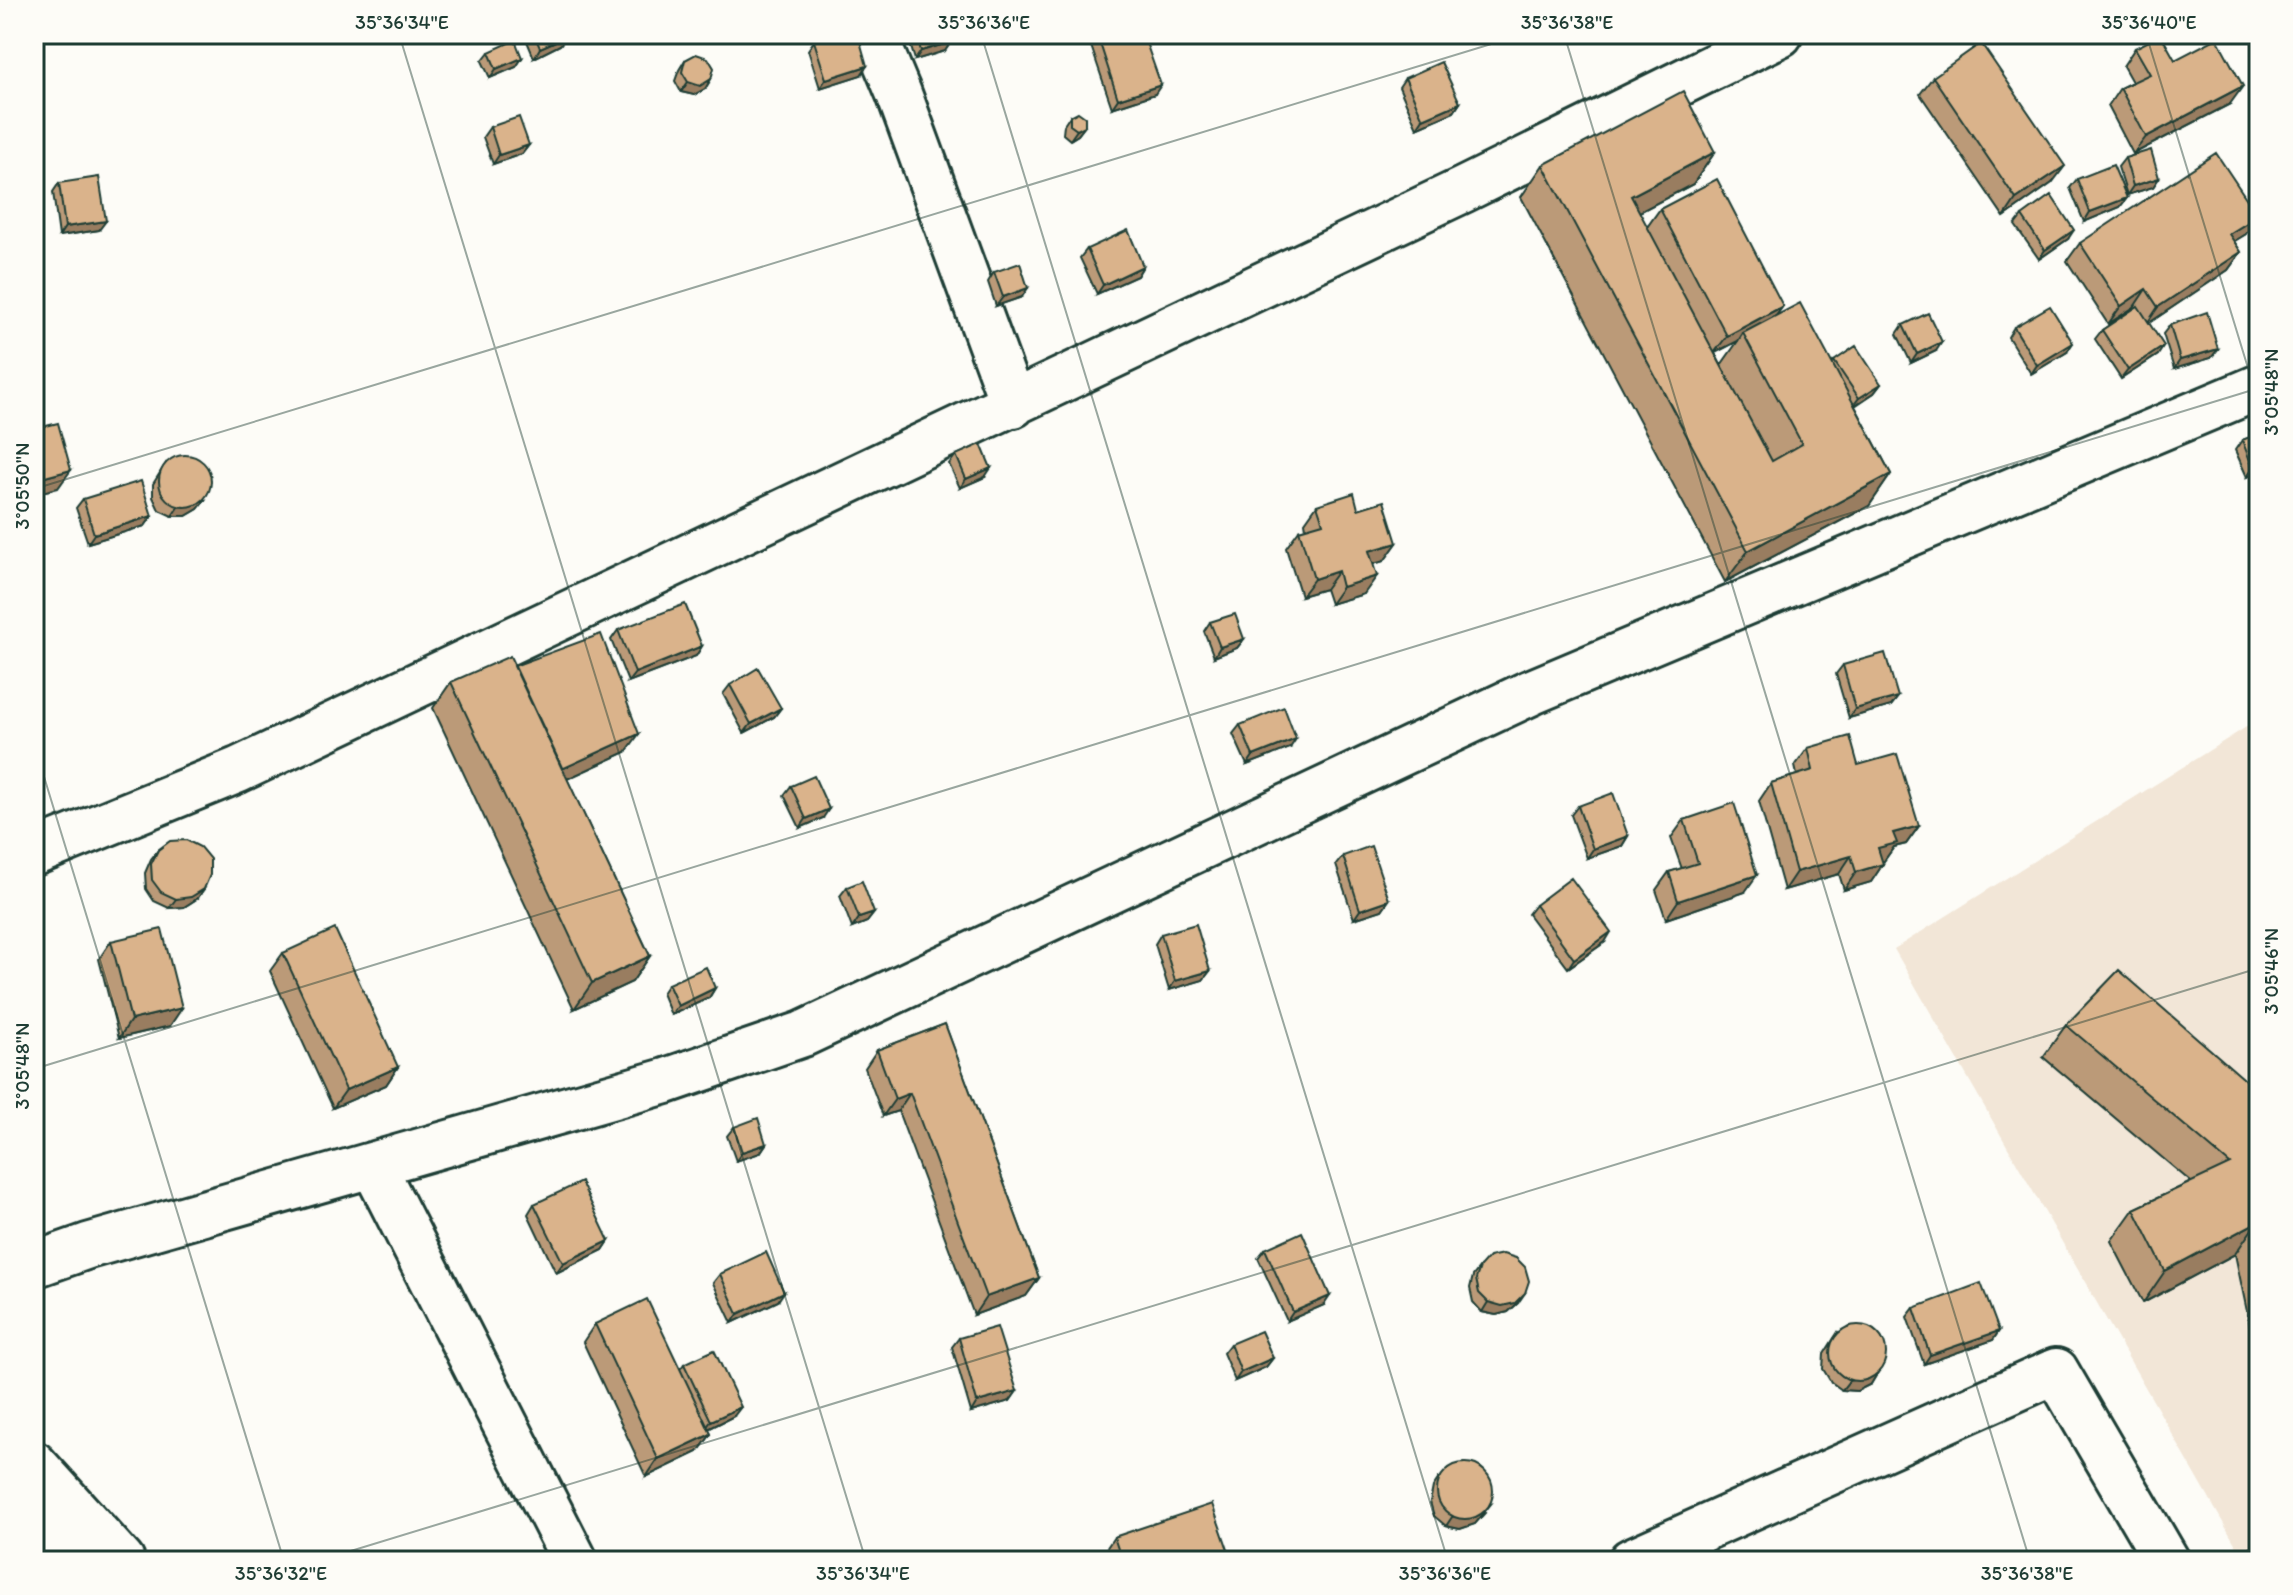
<svg xmlns="http://www.w3.org/2000/svg" width="2293" height="1595" viewBox="0 0 2293 1595" font-family="Itim,sans-serif">
  <style>
    .built { fill: #f2e6d7 }
    .lines { fill: none; stroke-linecap: round; stroke-linejoin: round }
    .street-casing { stroke: #1f3d34; stroke-width: 50 }
    .street { stroke: #fdfcf7; stroke-width: 44 }
    .wall { fill: #bb9a78; stroke: #1f3d34; stroke-width: 2; fill-rule: evenodd }
    .shaded-wall { fill: #997d61; stroke: #1f3d34; stroke-width: 2 }
    .building { fill: #dab38b; stroke: #1f3d34; stroke-width: 2 }
    .ticks { fill: none; stroke: #1f3d34; stroke-width: 2; stroke-opacity: 0.45 }
    .neatline { fill: none; stroke: #1f3d34; stroke-width: 3 }
    .ticks-label { font-size: 20px; text-anchor: middle; fill: #1f3d34 }
  </style>
  <rect width="100%" height="100%" fill="#fdfcf7"/>
  <filter id="ink" filterUnits="userSpaceOnUse"><feTurbulence type="fractalNoise" baseFrequency=".0125" numOctaves="2"/><feDisplacementMap in="SourceGraphic" scale="16" xChannelSelector="R" yChannelSelector="G"/><feConvolveMatrix kernelMatrix="1 2 1 2 8 2 1 2 1" color-interpolation-filters="sRGB"/></filter>
  <g filter="url(#ink)">
    <path class="built" d="M2259 719V1561H2245L1894 949Z"/>
    <g class="lines">
      <g class="street-casing">
        <path id="street" d="M874 34 899 94 1013 405
          M34 853 238 770 1463 190 1780 34
          M373 1165 575 1561
          M34 1265 88 1246 666 1081 803 1034 1532 692 2259 387
          M34 1464 122 1561
          M35 1488 72 1561
          M1631 1561 2056 1371 2167 1561"/>
      </g>
      <use href="#street" class="street"/>
    </g>
    <path class="wall" d="M524 34H566L567 36 560 45 534 58Z
      M907 34H949L951 42 945 51 915 60Z
      M1093 34H1143L1155 94 1112 108 1089 40Z
      M814 41 861 75 820 88 808 50Z
      M2135 48 2175 60 2230 104 2133 154 2108 106 2120 88 2132 82 2123 66Z
      M489 52 522 58 516 67 490 78 482 61Z
      M685 60 711 79 705 89 694 95 681 92 675 81 679 70Z
      M1933 77 2052 183 2004 217 1920 94Z
      M1405 78 1460 103 1454 112 1417 128 1399 87Z
      M1070 116 1085 126 1078 135 1070 140 1063 134 1064 125Z
      M490 127 529 145 522 154 493 164 483 137Z
      M1715 152 1693 184 1639 212 1647 227 1660 209 1783 306 1776 316 1832 363 1834 361 1881 384 1874 393 1855 406 1891 474 1869 506 1725 582 1521 197 1543 165ZM1738 341 1721 365 1715 353Z
      M2125 158 2159 178 2153 187 2127 195 2118 167Z
      M2077 179 2127 198 2120 207 2084 222 2070 188Z
      M59 183 99 230 59 236 53 192Z
      M2022 216 2068 239 2039 259 2015 225Z
      M2246 234 2234 241 2241 252 2228 270 2149 323 2158 355 2121 379 2095 339 2102 330 2135 308 2134 307 2108 324 2067 261 2080 243Z
      M1087 249 1143 266 1137 276 1097 294 1080 258Z
      M994 272 1022 297 996 306 988 282Z
      M1903 325 1936 351 1911 363 1897 334Z
      M2170 325 2218 349 2211 358 2174 369 2163 334Z
      M2014 327 2067 352 2031 374 2008 337Z
      M2259 434V473L2247 477 2235 450 2242 440Z
      M956 455 985 477 960 488 949 464Z
      M166 463 205 500 198 509 186 516H172L159 510 153 497V484Z
      M83 499 152 516 145 526 88 543 76 508Z
      M1317 505 1358 509 1397 543 1384 561 1373 564 1364 594 1330 604 1325 589 1301 596 1286 548 1299 530 1306 528 1305 522Z
      M1210 622 1244 639 1237 648 1214 657 1204 631Z
      M618 630 702 646 696 656 628 682 611 640Z
      M1843 665 1898 697 1891 706 1849 718 1836 674Z
      M514 666 626 752 567 779 650 956 632 982 574 1009 433 708 451 682Z
      M730 685 781 708 774 717 744 733 723 694Z
      M1240 725 1290 748 1247 765 1233 734Z
      M1808 748 1858 765 1919 826 1906 844 1894 847 1884 861 1882 862 1883 864 1871 882 1844 890 1839 874 1784 890 1759 801 1771 783 1797 775 1795 766Z
      M791 786 823 818 800 828 784 795Z
      M1578 806 1628 836 1622 846 1587 858 1571 815Z
      M1684 820 1745 892 1666 919 1656 890 1669 872 1682 869 1671 838Z
      M158 850 198 898 184 907 169 908 154 901 146 889 145 873 151 859Z
      M1343 856 1389 900 1382 910 1354 919 1336 865Z
      M847 887 874 913 867 922 852 928 840 896Z
      M1535 905 1605 942 1568 968 1528 914Z
      M1161 934 1210 971 1203 980 1169 990 1155 944Z
      M111 941 170 1026 119 1038 99 959Z
      M283 953 398 1067 386 1085 333 1108 270 971Z
      M668 984 715 988 709 998 671 1015 662 993Z
      M945 1024 1039 1278 1026 1296 974 1315 898 1111 883 1116 865 1068 877 1050Z
      M2066 1025 2259 1092V1369L2235 1254 2143 1303 2111 1241 2134 1209 2191 1182 2043 1057Z
      M734 1127 766 1144 760 1153 736 1161 727 1136Z
      M534 1204 609 1241 603 1250 556 1273 528 1214Z
      M1265 1249 1324 1305 1287 1321 1258 1258Z
      M1480 1267 1518 1303 1508 1312 1496 1315 1482 1312 1473 1302 1470 1288 1473 1276Z
      M720 1274 778 1301 732 1323 713 1283Z
      M1914 1308 1999 1331 1993 1340 1924 1364 1907 1317Z
      M595 1324 680 1369 684 1364 734 1416 708 1429 711 1434 698 1452 646 1477 583 1342Z
      M1838 1332 1877 1374 1871 1384 1857 1391 1842 1390 1831 1382 1823 1369 1824 1354Z
      M959 1338 1017 1391 1010 1401 971 1412 952 1347Z
      M1230 1344 1273 1358 1266 1367 1235 1381 1223 1353Z
      M1439 1478 1485 1513 1475 1524 1460 1529 1446 1526 1434 1516 1430 1502 1433 1487Z
      M1114 1537 1232 1561H1104L1102 1555Z"/>
    <path class="shaded-wall" d="M567 36 560 45 534 58 540 48Z
      M951 42 945 51 915 60 921 51Z
      M522 58 516 67 490 78 496 69Z
      M867 66 861 75 820 88 826 79Z
      M711 79 705 89 694 95 681 92 688 82Z
      M1161 85 1155 94 1112 108 1118 99Z
      M2243 86 2230 104 2133 154 2146 137Z
      M1460 103 1454 112 1417 128 1423 119Z
      M1085 126 1078 135 1070 140 1077 130Z
      M529 145 522 154 493 164 499 155Z
      M1715 152 1693 184 1609 228 1631 196Z
      M2065 166 2052 183 2004 217 2016 199Z
      M2159 178 2153 187 2127 195 2133 186Z
      M2127 198 2120 207 2084 222 2090 212Z
      M2258 216 2246 234 2217 252 2229 234Z
      M106 221 99 230 59 236 65 227Z
      M2074 230 2068 239 2039 259 2045 250Z
      M2241 252 2228 270 2146 325 2158 307Z
      M1143 266 1137 276 1097 294 1103 285Z
      M1028 288 1022 297 996 306 1003 297Z
      M2146 289 2134 307 2108 324 2121 306Z
      M1783 306 1770 324 1743 333 1738 341 1714 353 1727 336Z
      M1942 342 1936 351 1911 363 1917 354Z
      M2073 343 2067 352 2031 374 2037 365Z
      M2164 346 2158 355 2121 379 2128 370Z
      M2218 349 2211 358 2174 369 2180 360Z
      M1881 384 1874 393 1852 407 1859 398Z
      M2259 466V473L2247 477 2253 468Z
      M991 468 985 477 960 488 966 479Z
      M71 470 58 488 34 494V480Z
      M1891 474 1869 506 1725 582 1748 551Z
      M205 500 198 509 186 516H172L178 507Z
      M152 516 145 526 88 543 94 534Z
      M1397 543 1384 561 1357 569 1369 551Z
      M1338 571 1325 589 1301 596 1314 579Z
      M1377 576 1364 594 1330 604 1342 587Z
      M1244 639 1237 648 1214 657 1220 647Z
      M702 646 696 656 628 682 635 673Z
      M1898 697 1891 706 1849 718 1855 709Z
      M781 708 774 717 744 733 751 724Z
      M639 734 626 752 545 789 557 771Z
      M1296 739 1290 748 1247 765 1253 756Z
      M829 809 823 818 800 828 806 819Z
      M1919 826 1906 844 1894 847 1884 861 1866 866 1878 848 1893 833Z
      M1628 836 1622 846 1587 858 1593 849Z
      M1851 856 1839 874 1784 890 1796 872Z
      M1883 864 1871 882 1844 890 1856 872Z
      M1757 875 1745 892 1666 919 1678 901Z
      M204 889 198 898 184 907 169 908 176 899Z
      M1389 900 1382 910 1354 919 1360 910Z
      M874 913 867 922 852 928 859 918Z
      M1611 932 1605 942 1568 968 1574 959Z
      M650 956 632 982 574 1009 592 983Z
      M1210 971 1203 980 1169 990 1175 981Z
      M715 988 709 998 671 1015 678 1006Z
      M182 1008 170 1026 119 1038 131 1020Z
      M398 1067 386 1085 333 1108 346 1090Z
      M910 1093 898 1111 883 1116 895 1099Z
      M766 1144 760 1153 736 1161 742 1152Z
      M2257 1222 2235 1254 2143 1303 2165 1271Z
      M609 1241 603 1250 556 1273 563 1263Z
      M1039 1278 1026 1296 974 1315 986 1297Z
      M784 1292 778 1301 732 1323 738 1314Z
      M1525 1293 1518 1303 1508 1312 1496 1315 1482 1312 1488 1302Z
      M1330 1296 1324 1305 1287 1321 1293 1312Z
      M1999 1331 1993 1340 1924 1364 1930 1355Z
      M1273 1358 1266 1367 1235 1381 1241 1372Z
      M1877 1374 1871 1384 1857 1391 1842 1390 1849 1381Z
      M1017 1391 1010 1401 971 1412 977 1402Z
      M741 1407 734 1416 704 1431 711 1421Z
      M711 1434 698 1452 646 1477 658 1459Z
      M1491 1504 1475 1524 1460 1529 1446 1526 1452 1517Z"/>
    <path class="building" d="M534 34H566L567 36 540 48Z
      M836 34H858L867 66 826 79 814 41Z
      M916 34H949L951 42 921 51Z
      M1097 34H1143L1161 85 1118 99Z
      M2161 35 2175 60 2217 38 2243 86 2146 137 2120 88 2150 74 2135 48Z
      M515 40 522 58 496 69 489 52Z
      M1981 43 2065 166 2016 199 1933 77Z
      M696 54 708 58 714 68 711 79 700 86 688 82 682 72 685 60Z
      M1441 62 1460 103 1423 119 1405 78Z
      M1683 91 1715 152 1631 196 1772 461 1802 444 1743 333 1800 303 1891 474 1748 551 1543 165Z
      M1078 112 1085 117V126L1077 130 1070 125V116Z
      M519 117 529 145 499 155 490 127Z
      M2151 150 2159 178 2133 186 2125 158Z
      M2216 153 2258 216 2229 234 2241 252 2158 307 2146 289 2121 306 2080 243Z
      M2113 165 2127 198 2090 212 2077 179Z
      M99 177 106 221 65 227 59 183Z
      M1717 179 1783 306 1727 336 1660 209Z
      M2051 195 2074 230 2045 250 2022 216Z
      M1128 230 1143 266 1103 285 1087 249Z
      M1020 263 1028 288 1003 297 994 272Z
      M2050 306 2073 343 2037 365 2014 327Z
      M2138 306 2164 346 2128 370 2102 330Z
      M2207 312 2218 349 2180 360 2170 325Z
      M1928 313 1942 342 1917 354 1903 325Z
      M1856 346 1881 384 1859 398 1834 361Z
      M58 423 71 470 34 480V429Z
      M2259 434V466L2253 468 2242 440Z
      M981 444 991 468 966 479 956 455Z
      M159 481a26 26 0 1 1 52 0a26 26 0 1 1-52 0Z
      M141 481 152 516 94 534 83 499Z
      M1354 493 1358 509 1384 501 1397 543 1369 551 1377 576 1342 587 1338 571 1314 579 1299 530 1323 523 1317 505Z
      M685 604 702 646 635 673 618 630Z
      M1235 614 1244 639 1220 647 1210 622Z
      M601 634 639 734 562 769 514 666Z
      M1885 653 1898 697 1855 709 1843 665Z
      M510 656 650 956 592 983 451 682Z
      M758 668 781 708 751 724 730 685Z
      M1284 707 1296 739 1253 756 1240 725Z
      M1850 736 1858 765 1897 754 1919 826 1893 833 1897 843 1878 848 1883 864 1856 872 1851 856 1796 872 1771 783 1813 770 1808 748Z
      M814 776 829 809 806 819 791 786Z
      M1613 793 1628 836 1593 849 1578 806Z
      M1734 803 1757 875 1678 901 1669 872 1698 863 1684 820Z
      M186 840 200 847 210 859V875L204 889 191 897 176 899 161 892 152 880 151 864 158 850 170 841Z
      M1371 846 1389 900 1360 910 1343 856Z
      M1571 878 1611 932 1574 959 1535 905Z
      M862 881 874 913 859 918 847 887Z
      M1196 924 1210 971 1175 981 1161 934Z
      M162 929 182 1008 131 1020 111 941Z
      M335 929 398 1067 346 1090 283 953Z
      M706 967 715 988 678 1006 668 984Z
      M2119 970 2259 1092V1231L2257 1222 2165 1271 2134 1209 2230 1164 2066 1025Z
      M945 1024 1039 1278 986 1297 910 1093 895 1099 877 1050Z
      M758 1118 766 1144 742 1152 734 1127Z
      M581 1182 609 1241 563 1263 534 1204Z
      M1302 1232 1330 1296 1293 1312 1265 1249Z
      M766 1252 784 1292 738 1314 720 1274Z
      M1503 1254 1516 1258 1525 1267 1529 1281 1525 1293 1515 1303 1502 1306 1488 1302 1479 1293 1476 1279 1480 1267 1489 1257Z
      M1981 1283 1999 1331 1930 1355 1914 1308Z
      M647 1299 711 1434 658 1459 595 1324Z
      M1830 1353a28 28 0 1 1 56 0a28 28 0 1 1-56 0Z
      M997 1327 1017 1391 977 1402 959 1338Z
      M1261 1331 1273 1358 1241 1372 1230 1344Z
      M714 1350 741 1407 711 1421 684 1364Z
      M1437 1491a28 28 0 1 1 56 0a28 28 0 1 1-56 0Z
      M1212 1504 1232 1561H1122L1114 1537Z"/>
  </g>
  <path class="ticks" d="M399 34 866 1561M981 34 1448 1561M1564 34 2030 1561M2146 34 2259 404M34 489 1524 34M34 744 284 1561M34 1069 2259 388M318 1561 2259 968M2213 1561 2259 1547"/>
  <rect width="2293" height="1595" fill="none" stroke="#fdfcf7" stroke-width="88"/>
  <rect x="44" y="44" width="2205" height="1507" class="neatline"/>
  <g class="ticks-label">
    <text x="402" y="29">35°36'34"E</text>
    <text x="984" y="29">35°36'36"E</text>
    <text x="1567" y="29">35°36'38"E</text>
    <text x="2149" y="29">35°36'40"E</text>
    <text transform="translate(2271 392) rotate(-90)" y="7">3°05'48"N</text>
    <text transform="translate(22 486) rotate(-90)" y="7">3°05'50"N</text>
    <text transform="translate(2271 971) rotate(-90)" y="7">3°05'46"N</text>
    <text transform="translate(22 1066) rotate(-90)" y="7">3°05'48"N</text>
    <text x="281" y="1580">35°36'32"E</text>
    <text x="863" y="1580">35°36'34"E</text>
    <text x="1445" y="1580">35°36'36"E</text>
    <text x="2027" y="1580">35°36'38"E</text>
  </g>
</svg>
